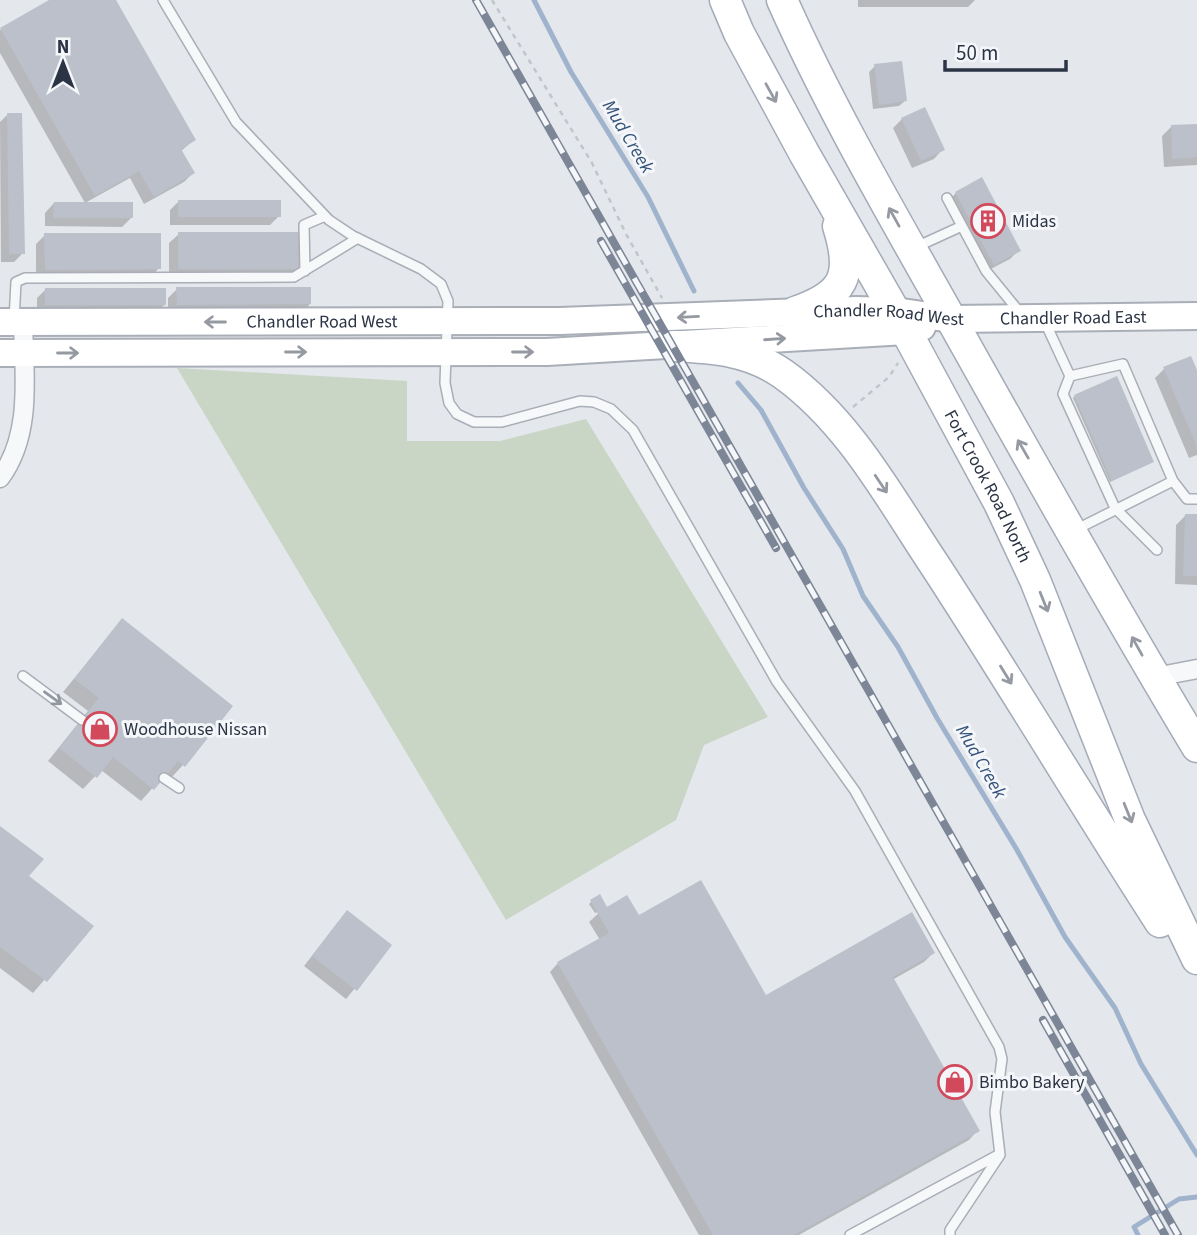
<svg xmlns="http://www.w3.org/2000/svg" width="1197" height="1235" viewBox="0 0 1197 1235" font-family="'Source Sans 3',sans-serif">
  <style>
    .green { fill: #c9d6c5 }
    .shadow { fill: #0003 }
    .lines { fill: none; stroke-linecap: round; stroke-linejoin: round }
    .stream { stroke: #9fb4cc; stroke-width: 5 }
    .building { fill: #bbc0ca }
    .lane-casing { stroke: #a9aeb7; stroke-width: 12 }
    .street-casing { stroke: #a9aeb7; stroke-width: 21 }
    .secondary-casing { stroke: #a9aeb7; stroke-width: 30 }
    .primary-casing { stroke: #a3abb8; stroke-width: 33 }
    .path { stroke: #c2c5cb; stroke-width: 2.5; stroke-dasharray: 5 5; stroke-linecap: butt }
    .lane { stroke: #f7f8fa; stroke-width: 9 }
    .street { stroke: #f7f8fa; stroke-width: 18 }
    .secondary { stroke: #fff; stroke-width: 26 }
    .primary { stroke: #fff; stroke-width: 30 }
    .rail-casing { stroke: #7d8696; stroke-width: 8 }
    .rail { stroke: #f4f6f9; stroke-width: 5; stroke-dasharray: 16; stroke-linecap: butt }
    .oneway { stroke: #959aa2 }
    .oneway2 { stroke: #9196a0 }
    .labels { text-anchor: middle; stroke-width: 6; stroke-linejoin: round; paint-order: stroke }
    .poi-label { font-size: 18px; fill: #2b3445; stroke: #f4f6f9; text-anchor: start }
    .street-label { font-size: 18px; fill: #2b3445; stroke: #f4f6f9 }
    .water-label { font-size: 19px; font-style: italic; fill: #34527a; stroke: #f4f6f9 }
  </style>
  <rect width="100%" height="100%" fill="#e4e7ec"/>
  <path class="green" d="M177 368 407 381V441H500L586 419 768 717 704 745 676 820 506 920Z"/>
  <path class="shadow" d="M52 0H114L194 140 181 151 193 173 184 182 144 204 130 178 85 203 0 53V30Z
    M858 0H975L968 7H858Z
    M875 66 905 101 899 106 873 109 869 72Z
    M7 115 23 253 14 262H1L0 122Z
    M902 119 942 150 934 159 912 168 893 128Z
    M1197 125V165L1164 167 1162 136 1171 127Z
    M956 193 1019 250 1010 259 985 272 947 202Z
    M179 201 279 216 270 225H170V210Z
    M54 203 131 218 122 227 45 226V213Z
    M179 234 298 269 289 278 169 277V243Z
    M45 235 159 268 150 278H36V244Z
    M46 289 165 304 156 313H37V298Z
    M177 289 310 304 301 313H168V298Z
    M1164 369 1197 374V455L1189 458 1155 378Z
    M1075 396 1152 462 1110 482 1073 398Z
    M1185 516H1197V585L1175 584 1176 525Z
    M122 620 183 765 171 778 166 773 141 801 101 770 83 789 48 761 88 711 63 692Z
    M0 828 27 877 91 926 33 993 0 968Z
    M592 901 606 909 638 917 765 997 933 953 924 962 892 980 977 1131 969 1140 799 1235H699L550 972 558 963 600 940 589 922 601 911 595 913 589 904Z
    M338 922 390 946 346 999 304 966Z"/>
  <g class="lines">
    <path class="stream" d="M534 0 571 72 648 197 694 291
      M738 383 761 410 804 488 843 549 863 596 898 647 937 718 1017 850 1065 937 1115 1008 1141 1064 1197 1155
      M1138 1235 1134 1227 1179 1199 1197 1197"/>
  </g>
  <path class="building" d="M49 0H116L196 140 181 149 195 173 154 197 139 171 95 196 0 28Z
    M902 61 907 101 879 105 874 64Z
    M925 107 945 150 921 161 901 118Z
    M7 113H22L25 254H9Z
    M1197 124V157L1172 159 1171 125Z
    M982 177 1021 251 994 265 955 192Z
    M178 200H281V217H178Z
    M54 202H133V218H53Z
    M178 232H299V269H178Z
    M44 233H161V269L45 270Z
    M176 287H311V304L177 305Z
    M45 288H166V305H45Z
    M1191 356 1197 370V447L1163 367Z
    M1117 376 1154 462 1112 481 1074 395Z
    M1185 514H1197V576H1183Z
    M122 618 233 706 185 767 178 761 154 790 113 757 97 778 59 748 99 698 74 679Z
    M0 826 44 859 29 876 94 926 47 982 0 947Z
    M701 880 766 995 912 912 935 953 893 977 980 1131 794 1235H713L557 962 609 933 590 900 600 894 607 907 627 895 639 915Z
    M347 910 392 945 357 991 312 956Z"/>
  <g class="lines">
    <g class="lane-casing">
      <path id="lane" d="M163 0 236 122 329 220 353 236 421 269 441 284 448 301 445 383 449 403 457 414 474 422H502L580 401 594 402 611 409 633 430 777 682 855 791 999 1047 1002 1059 995 1112 1000 1155 950 1230V1235
        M947 198 986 271 1021 314
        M916 247 962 226
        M305 271 304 225 325 216
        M14 320 16 282 25 278 294 277 358 238
        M1044 320 1070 376 1123 364 1173 481 1075 530
        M1070 376 1063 394 1115 508 1157 550
        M1173 481 1187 499H1197
        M23 676 82 720
        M164 778 179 788
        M850 1235 998 1155"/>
    </g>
    <g class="street-casing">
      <path id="street" d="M0 478C33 434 24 373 23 322
        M1155 677 1197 669"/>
    </g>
    <g class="secondary-casing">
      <g id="secondary">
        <path id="s1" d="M0 322 560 321 856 310 895 311 951 319 1197 316"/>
        <path d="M0 353 547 352 906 331 922 327"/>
      </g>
    </g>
    <g class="primary-casing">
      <g id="primary">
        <path id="s2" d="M725 0 739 33 804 153 906 331 999 503 1035 580 1130 820 1197 959"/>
        <path d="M782 0C831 110 892 214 951 319 1031 462 1112 606 1197 747"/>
        <path d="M795 312C844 295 854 277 838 226"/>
        <path d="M673 346C713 348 749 350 783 374 849 421 890 498 934 564 1011 682 1083 803 1160 922"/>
      </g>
    </g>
    <path class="path" d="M492 0 592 163 626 234 662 298
      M853 407 889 377 898 363"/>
    <use href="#lane" class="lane"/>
    <use href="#street" class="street"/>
    <use href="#secondary" class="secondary"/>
    <use href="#primary" class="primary"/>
    <g class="rail-casing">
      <path id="rail" d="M476 0 1178 1235
        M601 241 776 548
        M1043 1020 1165 1235"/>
    </g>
    <use href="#rail" class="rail"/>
  </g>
  <defs><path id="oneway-shaft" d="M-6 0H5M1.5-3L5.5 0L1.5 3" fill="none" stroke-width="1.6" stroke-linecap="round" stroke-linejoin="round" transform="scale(1.75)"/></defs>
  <g class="oneway">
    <use href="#oneway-shaft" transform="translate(771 93) rotate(61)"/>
    <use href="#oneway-shaft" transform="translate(894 217) rotate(-119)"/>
    <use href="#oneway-shaft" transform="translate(688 317) rotate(177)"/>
    <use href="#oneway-shaft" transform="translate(215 322) rotate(180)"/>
    <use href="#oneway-shaft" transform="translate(775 339) rotate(-4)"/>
    <use href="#oneway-shaft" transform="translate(296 352)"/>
    <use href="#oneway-shaft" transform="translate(523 352)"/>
    <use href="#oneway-shaft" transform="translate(68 353)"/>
    <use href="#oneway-shaft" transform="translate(1023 449) rotate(-120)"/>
    <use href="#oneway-shaft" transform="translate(881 484) rotate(56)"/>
    <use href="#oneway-shaft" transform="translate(1044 602) rotate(68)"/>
    <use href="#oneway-shaft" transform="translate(1137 646) rotate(-119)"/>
    <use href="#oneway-shaft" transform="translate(1006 675) rotate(58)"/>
    <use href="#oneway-shaft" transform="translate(1128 813) rotate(68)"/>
  </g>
  <use class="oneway2" href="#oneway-shaft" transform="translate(53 698) rotate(36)"/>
  <defs>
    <g id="building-ring" transform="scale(1.75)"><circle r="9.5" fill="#f4f6f9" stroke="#d1495b" stroke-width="1.5"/><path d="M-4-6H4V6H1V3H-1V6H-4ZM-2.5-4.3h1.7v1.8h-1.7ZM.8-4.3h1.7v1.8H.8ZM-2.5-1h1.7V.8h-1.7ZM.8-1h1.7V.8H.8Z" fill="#d1495b"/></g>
    <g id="shop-ring" transform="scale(1.75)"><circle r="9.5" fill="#f4f6f9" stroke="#d1495b" stroke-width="1.5"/><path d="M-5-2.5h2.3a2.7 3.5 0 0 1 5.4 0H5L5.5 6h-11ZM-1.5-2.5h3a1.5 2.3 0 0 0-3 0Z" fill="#d1495b"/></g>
  </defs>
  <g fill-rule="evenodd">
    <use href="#building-ring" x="988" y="221"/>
    <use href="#shop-ring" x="100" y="729"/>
    <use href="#shop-ring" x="955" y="1082"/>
  </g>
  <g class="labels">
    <g class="poi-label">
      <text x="1012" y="227">Midas</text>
      <text x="124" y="735">Woodhouse Nissan</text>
      <text x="979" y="1088">Bimbo Bakery</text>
    </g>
    <g class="street-label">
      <text dy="6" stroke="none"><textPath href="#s1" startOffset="889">Chandler Road West</textPath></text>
      <text dy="6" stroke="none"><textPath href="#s1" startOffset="1074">Chandler Road East</textPath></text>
      <text dy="6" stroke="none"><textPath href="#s1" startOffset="322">Chandler Road West</textPath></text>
      <text dy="6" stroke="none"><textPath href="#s2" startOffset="553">Fort Crook Road North</textPath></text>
    </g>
    <g class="water-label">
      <text transform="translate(629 136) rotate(59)" y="7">Mud Creek</text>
      <text transform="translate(982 761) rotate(60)" y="7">Mud Creek</text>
    </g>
  </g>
  <g transform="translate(63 63)" stroke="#f4f6f9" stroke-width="5" paint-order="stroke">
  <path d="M0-5L12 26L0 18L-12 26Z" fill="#2b3445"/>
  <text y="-10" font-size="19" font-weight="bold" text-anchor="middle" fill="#2b3445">N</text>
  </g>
  <path d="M945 60v10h121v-10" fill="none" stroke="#2b3445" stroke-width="3.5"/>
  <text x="956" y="60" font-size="21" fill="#2b3445" stroke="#f4f6f9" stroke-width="5" paint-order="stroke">50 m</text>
</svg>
